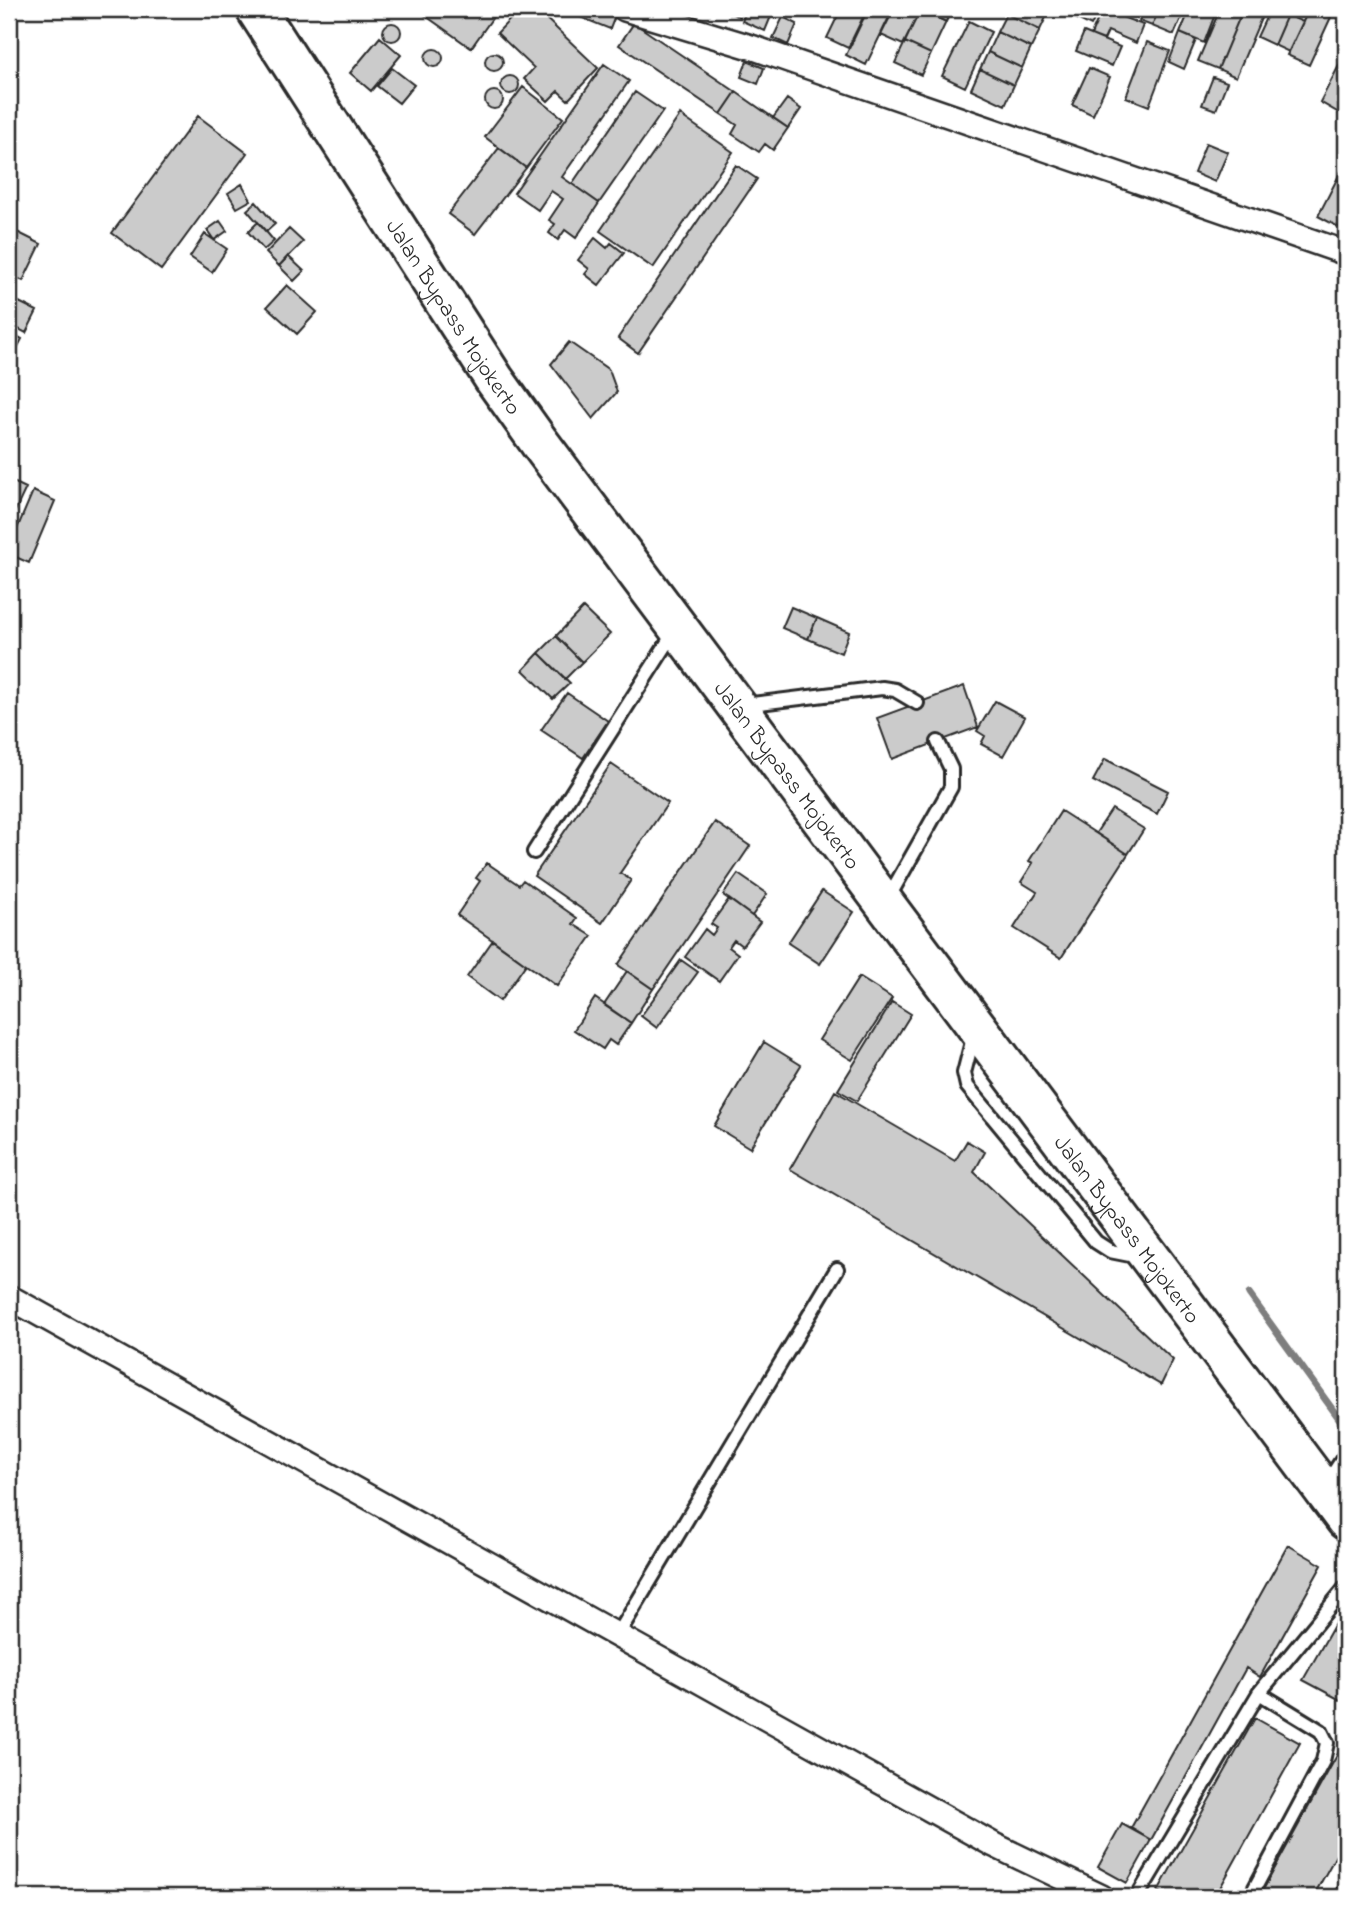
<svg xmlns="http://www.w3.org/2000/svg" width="1355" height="1906" viewBox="0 0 1355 1906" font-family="'Indie Flower',sans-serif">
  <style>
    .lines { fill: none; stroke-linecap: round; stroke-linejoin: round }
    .stream { stroke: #7e7e7e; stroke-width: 7 }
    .building { fill: #cbcbcb; stroke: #2b2b2b; stroke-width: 2 }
    .service-casing { stroke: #2b2b2b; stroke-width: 18 }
    .minor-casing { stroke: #2b2b2b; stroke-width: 28 }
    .trunk-casing { stroke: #2b2b2b; stroke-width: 44 }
    .service { stroke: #fff; stroke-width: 12 }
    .minor { stroke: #fff; stroke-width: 23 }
    .trunk { stroke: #fff; stroke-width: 38 }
    .labels { text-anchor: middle; stroke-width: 6; stroke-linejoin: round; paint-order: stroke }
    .street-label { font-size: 23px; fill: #2b2b2b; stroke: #fff }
  </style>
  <rect width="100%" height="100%" fill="#fff"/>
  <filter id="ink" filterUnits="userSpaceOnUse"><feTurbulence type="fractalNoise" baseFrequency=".0143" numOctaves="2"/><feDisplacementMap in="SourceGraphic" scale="14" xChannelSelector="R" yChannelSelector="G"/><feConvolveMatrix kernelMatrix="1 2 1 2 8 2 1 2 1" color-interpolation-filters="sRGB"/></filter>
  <g filter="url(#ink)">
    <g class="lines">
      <path class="stream" d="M1249 1294 1346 1428"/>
    </g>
    <path class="building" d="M416 9H481L493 17 471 48Z
      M520 9H536L598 68 568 100 558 91 548 101 524 79 534 68 497 33Z
      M583 9H596L615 16 610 29 580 17Z
      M720 9H743L740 17Z
      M747 9H774L765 31 742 21Z
      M841 9H867L848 48 827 38Z
      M868 9H893L866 65 846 55Z
      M894 9 917 17 903 45 881 35Z
      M900 9H920L917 17Z
      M921 9H952L946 22Z
      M1008 9H1050L1040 30 1006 14Z
      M1067 9H1099L1091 26 1065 13Z
      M1102 9 1143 25 1136 43 1108 31 1104 40 1091 35Z
      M1144 9H1159L1152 26 1139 21Z
      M1159 9H1185L1174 35 1152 26Z
      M1190 9H1217L1204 43 1180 33Z
      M1220 9H1243L1218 69 1198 61Z
      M1243 9H1265L1236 77 1218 69Z
      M1270 9 1287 15 1274 45 1257 37Z
      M1309 9 1331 17 1309 65 1287 55Z
      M920 10 946 22 931 54 905 42Z
      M1006 14 1040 30 1031 48 997 32Z
      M1287 15 1303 22 1289 52 1274 45Z
      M783 17 797 24 788 45 773 38Z
      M969 21 991 32 965 87 942 76Z
      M383 32a9 9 0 1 1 18 0a9 9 0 1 1-18 0Z
      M634 23 736 92 721 114 619 45Z
      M997 32 1031 48 1022 68 988 52Z
      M1084 32 1120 47 1112 66 1076 51Z
      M1180 33 1196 40 1184 69 1169 62Z
      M380 37 401 55 371 91 350 73Z
      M905 42 931 54 921 75 895 63Z
      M1147 42 1170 51 1149 106 1126 97Z
      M425 58a9 9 0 1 1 18 0a9 9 0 1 1-18 0Z
      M988 52 1022 68 1014 85 980 69Z
      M1346 52V117L1320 102Z
      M485 62a9 9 0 1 1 18 0a9 9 0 1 1-18 0Z
      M747 61 764 68 758 84 741 77Z
      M604 64 629 81 562 177 599 203 576 238 565 230 558 240 549 233 555 224 549 220 563 199 551 191 538 210 514 193Z
      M392 68 414 85 399 103 377 86Z
      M1089 68 1110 77 1093 115 1072 105Z
      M980 69 1014 85 1005 105 971 89Z
      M501 85a9 9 0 1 1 18 0a9 9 0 1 1-18 0Z
      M1213 77 1227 82 1216 110 1202 105Z
      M523 87 563 118 526 168 485 137Z
      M485 100a9 9 0 1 1 18 0a9 9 0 1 1-18 0Z
      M635 92 663 111 599 203 572 184Z
      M736 92 788 128 773 150 765 144 759 152 732 134 737 125 721 114Z
      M787 99 801 109 788 128 773 118Z
      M680 115 733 152 653 268 600 231Z
      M198 116 247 153 161 270 112 233Z
      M1206 143 1228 152 1215 182 1194 173Z
      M499 148 526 168 475 234 448 214Z
      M1346 161V183L1337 179Z
      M736 165 757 179 638 353 618 338Z
      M1337 179 1346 183V231L1318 216Z
      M242 184 251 200 237 208 228 193Z
      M256 202 275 224 266 232 247 210Z
      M220 221 227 231 214 240 207 230Z
      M258 222 274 241 264 250 248 232Z
      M9 228 41 244 23 281 9 274Z
      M289 229 303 242 279 266 266 253Z
      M205 234 227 249 212 272 190 257Z
      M595 238 607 248 611 243 624 253 599 285 585 274 589 269 578 260Z
      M288 256 304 271 294 281 279 266Z
      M287 285 317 312 297 334 267 307Z
      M9 297 37 311 26 333 9 324Z
      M9 332 22 339 11 360 9 359Z
      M569 342 609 370 617 392 593 419 551 364Z
      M9 480 26 488 9 524Z
      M33 491 55 501 29 563 9 554V548Z
      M791 607 817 618 808 639 782 628Z
      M583 608 610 634 582 662 556 636Z
      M817 618 849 632 841 653 808 639Z
      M556 636 582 662 565 679 539 653Z
      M539 653 570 683 553 699 523 670Z
      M964 686 978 727 892 759 877 718Z
      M567 693 608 721 583 758 541 730Z
      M995 701 1025 717 1003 756 981 744 985 736 977 731Z
      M1105 759 1168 791 1157 814 1093 781Z
      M611 764 668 803 620 873 631 880 602 923 534 876Z
      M1112 809 1144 829 1128 854 1096 833Z
      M1061 811 1128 854 1061 958 1014 928 1037 892 1021 882 1033 863 1029 861Z
      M715 822 750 846 653 989 618 965Z
      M487 863 519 885 523 880 577 918 573 924 592 936 557 986 457 915 480 881 476 878Z
      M738 874 767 894 752 916 723 895Z
      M822 891 854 912 820 964 788 943Z
      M729 899 760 922 742 946 734 940 729 947 738 954 719 981 685 957 705 929 712 935 717 928 711 924Z
      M493 940 526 964 500 1001 467 977Z
      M681 960 698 972 657 1028 641 1016Z
      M627 971 653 989 631 1023 604 1005Z
      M859 977 892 998 852 1060 819 1040Z
      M595 998 631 1023 616 1045 609 1040 603 1049 574 1030Z
      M892 1002 911 1014 857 1101 838 1090Z
      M764 1042 801 1065 750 1148 714 1126Z
      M835 1091 955 1161 967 1141 985 1152 974 1172 1173 1360 1161 1385 790 1169Z
      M1288 1545 1322 1565 1260 1677 1246 1668 1151 1840 1131 1828Z
      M1336 1622 1346 1628V1703L1303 1680Z
      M1255 1718 1300 1743 1215 1897H1169L1158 1891Z
      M1346 1739V1837L1313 1897H1259Z
      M1122 1824 1151 1840 1127 1883 1098 1867Z"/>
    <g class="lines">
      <g class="service-casing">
        <path id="service" d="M744 705 882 688 895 690 917 703
          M534 852 675 631
          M887 900 951 787V769L938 742
          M974 1034 964 1073 967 1086 1096 1242 1110 1251 1140 1257
          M1325 1486 1346 1454
          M617 1636 837 1269
          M1137 1897 1259 1693 1346 1587
          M1250 1897 1323 1761 1327 1743 1321 1731 1259 1693
          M1341 1897 1346 1889"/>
      </g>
      <g class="minor-casing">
        <path id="minor" d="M625 9 754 48 1346 253
          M9 1297 994 1845 1102 1897"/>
      </g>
      <g class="trunk-casing">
        <g id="trunk">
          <path id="s1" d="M256 9 494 379 539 442 1346 1520"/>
        </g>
      </g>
      <use href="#service" class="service"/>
      <use href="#minor" class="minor"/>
      <use href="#trunk" class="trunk"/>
    </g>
  </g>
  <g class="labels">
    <g class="street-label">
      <text dy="8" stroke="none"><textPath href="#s1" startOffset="366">Jalan Bypass Mojokerto</textPath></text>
      <text dy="8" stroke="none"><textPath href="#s1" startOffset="933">Jalan Bypass Mojokerto</textPath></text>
      <text dy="8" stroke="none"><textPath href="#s1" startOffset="1500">Jalan Bypass Mojokerto</textPath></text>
    </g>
  </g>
  <rect width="1355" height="1906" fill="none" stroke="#fff" stroke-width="35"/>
  <rect x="18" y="18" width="1320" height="1871" fill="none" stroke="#2b2b2b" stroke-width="2.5" filter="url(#ink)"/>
</svg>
